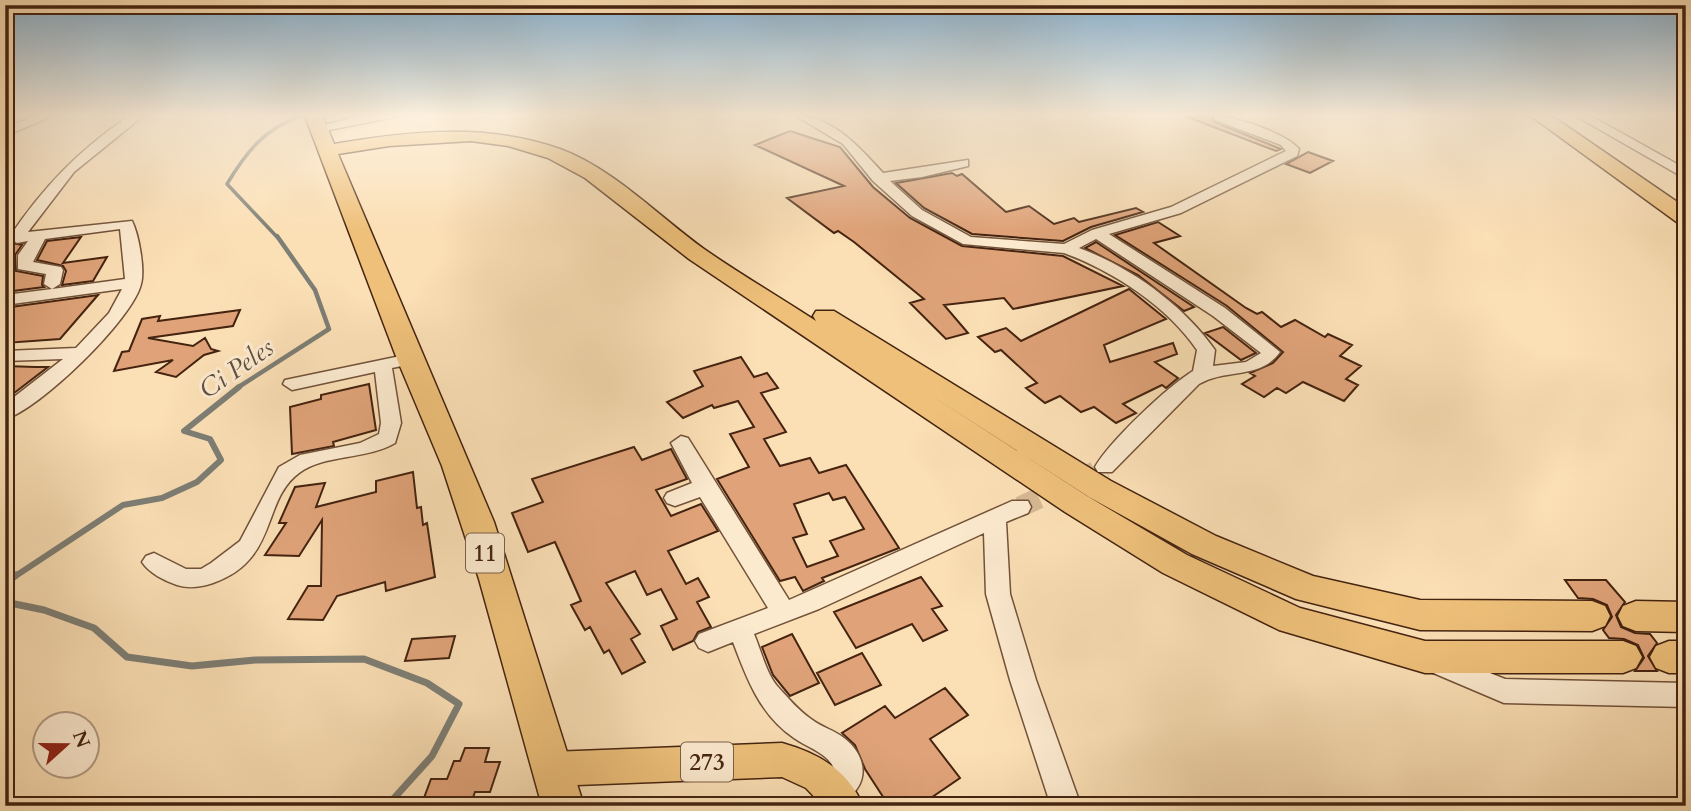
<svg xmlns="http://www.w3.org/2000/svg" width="1691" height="811" viewBox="0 0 1691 811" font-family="Cardo,serif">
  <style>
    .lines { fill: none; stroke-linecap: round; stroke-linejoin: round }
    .stream-far3 { stroke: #7d7e75; stroke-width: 3.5 }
    .stream-far2 { stroke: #7d7e75; stroke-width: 4.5 }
    .stream-far1 { stroke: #7d7e75; stroke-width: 6 }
    .stream { stroke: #7d7e75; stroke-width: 7 }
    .building { fill: #e0a379; stroke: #442310; stroke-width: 2; fill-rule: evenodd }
    .minor-tunnel { stroke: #d6b994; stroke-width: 21; stroke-dasharray: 21 10; stroke-linecap: butt }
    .minor-casing { stroke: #725239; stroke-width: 3 }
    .major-casing { stroke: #442310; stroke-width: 3 }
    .highway-casing { stroke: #442310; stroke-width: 3 }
    .minor { fill: #fceacf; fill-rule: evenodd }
    .major { fill: #eec07a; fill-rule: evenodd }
    .highway { fill: #eec07a; fill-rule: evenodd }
    .labels { text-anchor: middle; stroke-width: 6; stroke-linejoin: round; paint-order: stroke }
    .shield { fill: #fceacf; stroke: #7b5f49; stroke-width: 2 }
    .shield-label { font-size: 23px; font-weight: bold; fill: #442310 }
    .water-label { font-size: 26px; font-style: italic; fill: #605042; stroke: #fceacf }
  </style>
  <rect width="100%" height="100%" fill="#fbdfb5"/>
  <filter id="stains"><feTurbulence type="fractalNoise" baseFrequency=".00286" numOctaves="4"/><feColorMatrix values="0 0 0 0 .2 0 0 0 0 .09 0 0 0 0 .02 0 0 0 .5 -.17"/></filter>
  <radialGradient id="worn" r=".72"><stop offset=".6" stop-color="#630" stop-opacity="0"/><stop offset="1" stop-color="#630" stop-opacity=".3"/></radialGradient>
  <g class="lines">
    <path class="stream-far3" d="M278 238 227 184C246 152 265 128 301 116"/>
    <path class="stream-far2" d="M237 388 329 329 315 290 277 236"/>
    <path class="stream-far1" d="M14 577 123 505 162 498 197 482 221 460 210 439 184 431 239 387"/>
    <path class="stream" d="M5 584 16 575
      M5 602 44 610 94 628 127 657 192 666 255 660 364 659 427 683 459 704 432 756 387 806"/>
  </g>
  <path class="building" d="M1185 116H1212L1214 122 1281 149 1276 151Z
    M790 131 840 147 873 187 910 218 962 246 1063 256 1123 286 1013 309 1004 298 944 305 968 333 946 339 910 303 924 299 854 242 838 231 834 233 787 198 844 186 755 145Z
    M1308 152 1333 161 1310 173 1286 164Z
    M952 173 957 176 962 174 1006 212 1029 206 1054 224 1074 218 1079 222 1136 208 1143 212 1091 227 1063 241 972 234 924 208 896 183Z
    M1158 222 1180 236 1154 243 1246 308 1257 314 1262 312 1281 327 1295 320 1325 337 1328 334 1352 345 1340 356 1361 366 1346 379 1358 385 1344 401 1303 382 1286 393 1277 388 1264 397 1242 384 1255 376 1250 373 1273 363 1283 352 1227 306 1115 235Z
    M81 237 63 263 107 257 93 281 62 285 66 271 63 266 37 260 47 241Z
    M1096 242 1194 307 1184 311 1138 275 1085 248Z
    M12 243 22 245 15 255 16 271 43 276 42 285 44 287 5 292V244Z
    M1129 289 1166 319 1104 345 1110 362 1173 343 1177 354 1155 362 1178 378 1166 388 1162 385 1123 404 1136 413 1116 423 1094 407 1081 412 1060 396 1045 403 1026 388 1037 383 1001 350 995 352 978 337 1006 328 1021 341Z
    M98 295 60 339 5 343V313L11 307Z
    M240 310 233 326 148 338 193 346 205 338 211 349 218 351 204 355 176 377 156 372 173 360 114 371 122 352 129 351 142 319 160 316 158 321Z
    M1223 327 1256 353 1241 360 1205 333Z
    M741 357 754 377 767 373 778 388 761 393 786 432 764 439 780 466 810 458 819 473 846 465 899 548 822 578 824 581 803 591 795 577 780 581 717 479 749 467 730 434 754 427 738 401 714 408 712 405 683 418 667 402 703 386 694 371ZM829 493 833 500 845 497 864 529 830 541 838 556 807 567 793 538 807 534 794 504Z
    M5 366 35 367H48L5 400Z
    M369 384 376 430 333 442 334 446 292 454 290 407 321 399V395Z
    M634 447 642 460 671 449 687 479 656 490 671 516 701 504 718 531 668 551 686 584 698 578 709 597 697 602 711 627 698 632 693 641 673 650 661 626 677 619 661 589 647 595 635 571 606 583 640 634 631 639 645 662 622 674 609 650 604 653 590 627 585 630 571 605 581 601 555 542 528 552 512 513 543 502 532 479Z
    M413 472 417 508 421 507 423 525 427 523 435 577 386 591 385 582 337 596 323 620 288 619 308 586H321L322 520 299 556 265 555 286 523H279L295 487 325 483 316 507 376 492V481Z
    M921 577 942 606 932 609 947 630 923 641 912 624 856 648 834 612Z
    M1565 580H1606L1625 602 1616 615 1621 627 1635 633 1650 634 1657 643 1648 656 1657 671H1635L1644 658 1638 645 1624 639 1609 638 1603 630 1612 617 1607 605 1593 599 1578 598Z
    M792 634 819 683 790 696 773 675 762 647Z
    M455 636 449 658 405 661 412 639Z
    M862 653 881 685 835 705 817 673Z
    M945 688 968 715 930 739 960 778 919 806H889L865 769 855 745 842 733 885 706 895 718Z
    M465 748H489L485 762H500L490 792H475L470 806H421L431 779H447L454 761H460Z"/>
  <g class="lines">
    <path class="minor-tunnel" d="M1020 507 1105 467"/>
    <g class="minor-casing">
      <path id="minor" d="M35 116H52L5 136V128Z
        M129 116H143L74 172 28 232 132 221C139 235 145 270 141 284 133 319 39 410 5 419V404L63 359 5 361V351L76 348 109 313 122 289 5 305V295L52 289 44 284 46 274 18 269V255L28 241 17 243 9 238C42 188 79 150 129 116ZM120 229 125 279 52 289 60 284 63 270 61 267 33 262 45 239Z
        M359 116H400L319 132 313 128Z
        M796 116C833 116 860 148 883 173L968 160V166L922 177 890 181 922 210 971 237 1064 244 1092 230 1171 207 1286 151 1281 145 1215 120 1214 116C1235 116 1285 133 1299 149L1297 156 1181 213 1109 234 1225 308 1280 352C1260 380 1226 368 1199 384L1112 472H1098L1095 467C1110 441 1167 387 1193 371L1197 350C1167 306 1113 271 1064 253L963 244 912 216 873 181 843 144ZM1096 239 1213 316 1261 353 1246 362 1213 366 1215 350C1183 305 1131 267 1079 248Z
        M1576 116H1591L1686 169V179Z
        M410 354 416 355 419 359 416 363 392 368 401 423 395 443C366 460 324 454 299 473 261 501 279 560 213 583 201 587 190 589 177 585 165 581 149 573 142 562L146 556 154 553 186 569H201L211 563 240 541 279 467 300 455 360 443 379 434 381 423 375 372 292 390 283 384 285 380Z
        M681 436 688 438 789 600 1012 501H1028L1031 507 1028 513 1006 522 1010 594 1036 680 1081 806H1051L1010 680 986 594 984 533 819 609 754 634C761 650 767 676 779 688 789 699 799 711 811 719 821 727 834 730 844 738 872 760 868 792 835 805L825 801 821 791 825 781 835 772C831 754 808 748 794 738 760 715 747 679 733 642L708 652 699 648 695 641 699 634 768 608 700 497 675 506 667 503 664 498 667 493 692 483 671 443Z
        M1440 653 1505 679 1686 683V707L1504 703 1431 672 1427 664 1431 656Z"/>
    </g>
    <g class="major-casing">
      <path id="major" d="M782 743C818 753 848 770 863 806H823L806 788 782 777 551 786 538 781 533 769 538 757 551 752Z"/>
    </g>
    <g class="highway-casing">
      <path id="highway" d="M305 116H323L334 144C410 131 486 123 560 149 614 169 658 216 704 249 740 274 779 297 816 321L813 316 816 311H834L1111 481 1216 536 1313 576 1420 600 1592 601 1605 606 1610 616 1605 626 1592 631 1420 630 1296 599 1192 554 1089 497 923 390 1087 496 1187 555 1300 608 1425 641H1623L1636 646 1642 657 1636 668 1623 673H1425L1279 630 1163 573 1065 512 689 259 585 178 548 158 508 146 471 141 389 146 338 154 494 522 584 806H542L479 579 442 466 397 359Z
        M1531 116H1552L1686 208V224L1678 223Z
        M1636 601 1686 602V632L1636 631 1623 626 1618 616 1623 606Z
        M1669 641H1686V673H1669L1656 668 1650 657 1656 646Z"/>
    </g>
    <use href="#minor" class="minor"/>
    <use href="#major" class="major"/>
    <use href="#highway" class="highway"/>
  </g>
  <linearGradient id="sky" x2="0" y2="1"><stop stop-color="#8cb6d5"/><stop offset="0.5" stop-color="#fdf1de"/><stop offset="1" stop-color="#fdf1de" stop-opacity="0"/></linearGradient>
  <rect width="1691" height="230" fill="url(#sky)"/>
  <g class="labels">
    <g class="shield">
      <rect x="466" y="533.5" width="38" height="39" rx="5"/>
      <rect x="681" y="742.5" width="52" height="39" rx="5"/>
    </g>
    <g class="shield-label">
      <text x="485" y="561">11</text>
      <text x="707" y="770">273</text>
    </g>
    <g class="water-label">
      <text transform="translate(236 368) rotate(-35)" y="9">Ci Peles</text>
    </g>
  </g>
  <rect width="1691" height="811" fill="none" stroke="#fbdfb5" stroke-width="28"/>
  <rect x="7" y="7" width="1677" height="797" fill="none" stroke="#442310" stroke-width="3.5"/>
  <rect x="14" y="14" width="1663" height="783" fill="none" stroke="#442310" stroke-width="2"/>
  <g transform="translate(66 745) rotate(69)"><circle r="33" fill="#fceacf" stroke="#b29a83" stroke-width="2"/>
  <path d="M0-5L12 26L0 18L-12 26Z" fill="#8f2418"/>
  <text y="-10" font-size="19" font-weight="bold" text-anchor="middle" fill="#442310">N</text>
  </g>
  <rect width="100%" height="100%" filter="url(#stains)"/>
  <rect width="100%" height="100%" fill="url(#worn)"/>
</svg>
